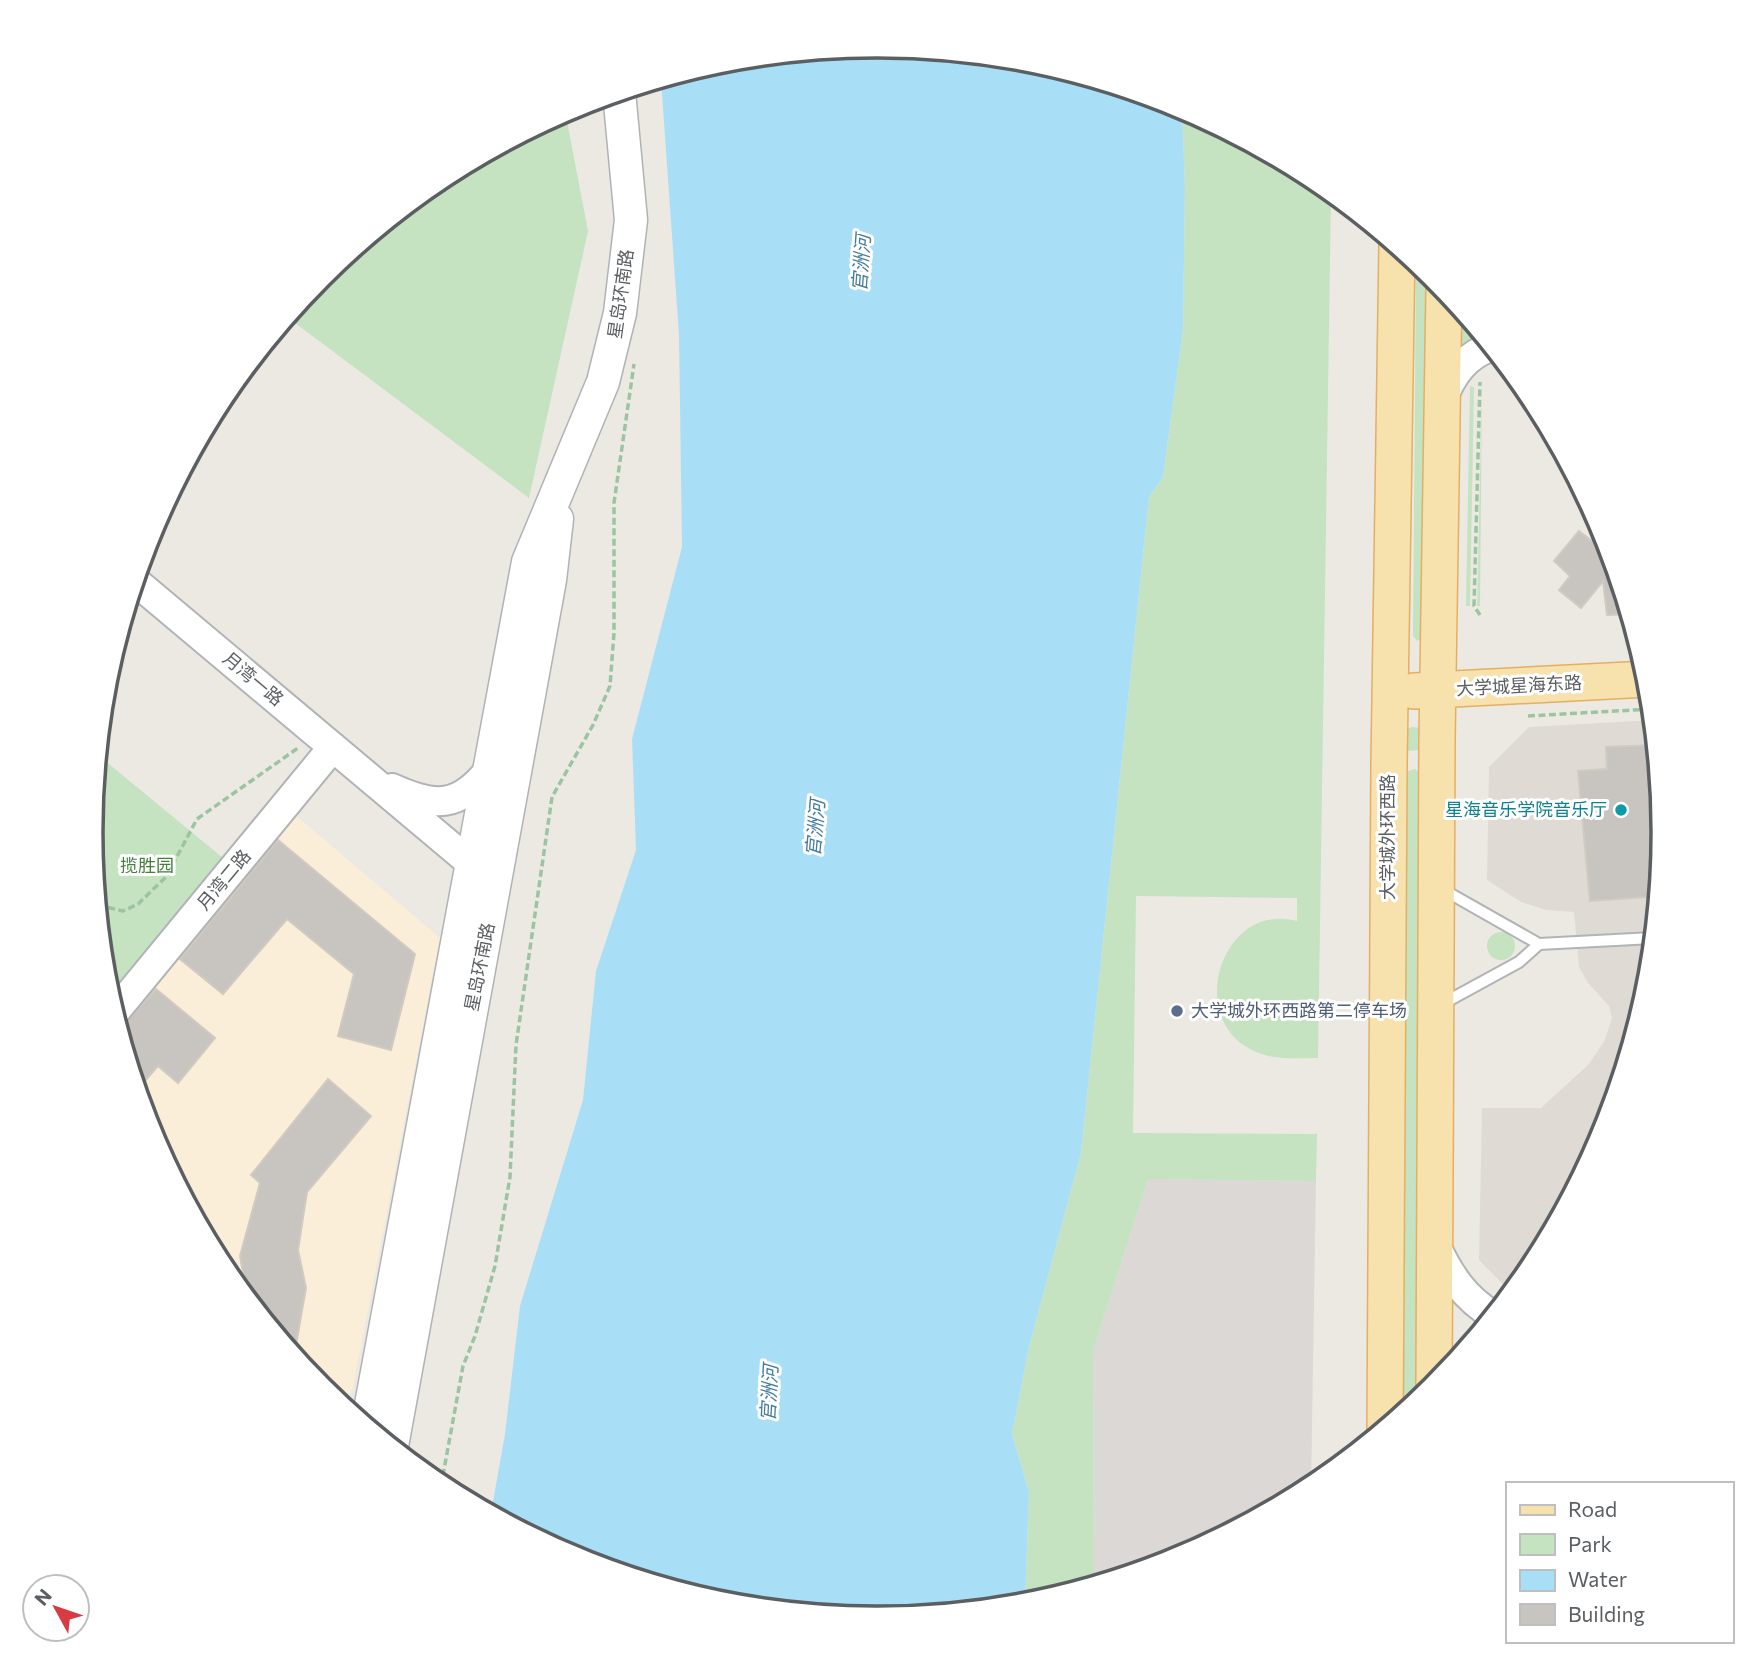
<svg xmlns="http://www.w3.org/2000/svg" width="1754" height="1664" viewBox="0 0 1754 1664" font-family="Commissioner,'Noto Sans SC',sans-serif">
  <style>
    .commercial { fill: #faeed9 }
    .industrial { fill: #dbd8d5 }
    .education { fill: #dfdad4 }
    .green { fill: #c5e2c1 }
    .water { fill: #a8dff7 }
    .building { fill: #c8c4c0; stroke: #d0cac1; stroke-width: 2 }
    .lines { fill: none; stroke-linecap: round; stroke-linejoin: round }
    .service-casing { stroke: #b0b4b7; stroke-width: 14 }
    .tertiary-casing { stroke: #b0b4b7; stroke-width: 32 }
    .secondary-casing { stroke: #afb3b7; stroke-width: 35 }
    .primary-casing { stroke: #e4af63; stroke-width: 38 }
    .path { stroke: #9cc4a2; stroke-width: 3.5; stroke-dasharray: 7 3.5; stroke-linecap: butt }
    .service { stroke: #fff; stroke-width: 10 }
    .tertiary { stroke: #fff; stroke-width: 28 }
    .secondary { stroke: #fff; stroke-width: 32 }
    .primary { stroke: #f7e1ac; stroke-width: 35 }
    .culture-dot { fill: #0f9aa8; stroke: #fff; stroke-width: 2.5 }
    .service-dot { fill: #5c6f8a; stroke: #fff; stroke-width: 2.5 }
    .labels { text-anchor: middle; stroke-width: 6; stroke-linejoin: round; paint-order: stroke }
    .street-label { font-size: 18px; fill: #5b5f62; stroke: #fff }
    .culture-label { font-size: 18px; fill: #0d838f; stroke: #fff; text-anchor: end }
    .park-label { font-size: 18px; fill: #42803c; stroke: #fff }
    .service-label { font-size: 18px; fill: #4e5e75; stroke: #fff; text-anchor: start }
    .water-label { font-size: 19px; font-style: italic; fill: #447c9f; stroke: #fff }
    .rim { fill: none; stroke: #5b5f62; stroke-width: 3.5 }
  </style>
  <rect width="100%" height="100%" fill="#ece9e3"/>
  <path class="commercial" d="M293 813 440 938 353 1387 343 1407 321 1388 223 1269 150 1133 118 1025Z"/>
  <path class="industrial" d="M1148 1179 1316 1181 1311 1487 1178 1559 1094 1584 1093 1351Z"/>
  <path class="education" d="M1652 720 1663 832 1648 986 1603 1133 1531 1269 1512 1293 1479 1260 1482 1108H1541L1588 1065 1604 1042 1612 1018 1609 1006 1588 983 1579 967 1574 912 1546 910 1521 902 1487 880 1489 767 1529 727Z"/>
  <path class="green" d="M1182 107 1314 178 1331 192 1318 1058C1299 1058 1277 1060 1259 1053 1183 1026 1219 900 1297 921V898L1136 896 1133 1133 1317 1134 1316 1181 1148 1179 1093 1351 1094 1584 1025 1604 1029 1492 1012 1434 1029 1347 1081 1153 1149 497 1163 477 1183 329 1185 186Z
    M565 111 588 231 529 498 287 317 321 276 440 178Z
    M1416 262 1431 274 1424 637 1417 641 1413 636Z
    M1462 311 1478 331V339L1462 347Z
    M1470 386 1474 387 1470 606H1466Z
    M1482 387 1480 606H1477Z
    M1412 727 1420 728 1422 750 1406 751 1407 729Z
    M98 755 223 858 109 996 91 832Z
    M1415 769 1424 776 1415 1403 1396 1418 1405 772Z
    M1487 946a14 14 0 1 1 28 0a14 14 0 1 1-28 0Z"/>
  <path class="water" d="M877 46 1031 61 1182 107 1185 186 1183 329 1163 477 1149 497 1081 1153 1029 1347 1012 1434 1029 1492 1025 1604 877 1618 723 1603 576 1558 491 1513 505 1434 520 1306 583 1100 596 971 636 850 632 739 682 547 679 335 661 80 724 61Z"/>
  <path class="building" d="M1579 531 1596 544 1604 534 1629 614 1607 615 1603 581 1581 608 1559 590 1570 576 1554 561Z
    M1655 745 1663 832 1657 896 1590 901 1578 771 1607 769 1606 747Z
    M278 840 415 954 391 1050 338 1036 354 974 287 919 223 994 180 959Z
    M156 989 215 1038 178 1083 158 1066 137 1090 119 1030Z
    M328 1079 371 1116 307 1192 298 1250 306 1288 294 1356 248 1300 240 1256 260 1183 251 1175Z"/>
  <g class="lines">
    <g class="service-casing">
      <path id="service" d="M1539 944 1653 938
        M1442 1004 1519 962 1539 944 1442 889"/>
    </g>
    <g class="tertiary-casing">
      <path id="tertiary" d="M1442 401C1451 376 1465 355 1491 347
        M135 581 472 864
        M392 788C436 808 459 808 490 769
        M114 1013 333 747
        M1436 1246C1449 1274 1465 1299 1493 1315"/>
    </g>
    <g class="secondary-casing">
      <path id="secondary" d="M367 1426 528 562 603 382 620 313 631 220 619 92
        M392 1446 550 580 557 519"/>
    </g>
    <g class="primary-casing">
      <path id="primary" d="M1414 691 1648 679
        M1434 1387 1437 740 1444 290
        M1385 1428 1389 765 1397 246"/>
    </g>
    <path class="path" d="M1480 615 1474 606 1480 382
      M1528 716 1651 709
      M98 905 123 911 138 904 166 877 197 819 298 748
      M441 1486 463 1366 475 1336 495 1266 510 1177 516 1045 552 797 593 725 610 686 614 633V503L634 364"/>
    <use href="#service" class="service"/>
    <use href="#tertiary" class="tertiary"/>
    <use href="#secondary" class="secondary"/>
    <use href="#primary" class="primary"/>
  </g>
  <circle class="culture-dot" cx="1621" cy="810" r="7"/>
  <circle class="service-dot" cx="1177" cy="1011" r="7"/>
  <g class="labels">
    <g class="street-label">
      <text transform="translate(621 294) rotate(-82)" y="6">星岛环南路</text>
      <text transform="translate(253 679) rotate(40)" y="6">月湾一路</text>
      <text transform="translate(1519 686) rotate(-3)" y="6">大学城星海东路</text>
      <text transform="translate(1388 837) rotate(-90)" y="6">大学城外环西路</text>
      <text transform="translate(224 880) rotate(-50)" y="6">月湾二路</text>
      <text transform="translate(480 967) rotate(-79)" y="6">星岛环南路</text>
    </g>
    <g class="culture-label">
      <text x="1607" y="816">星海音乐学院音乐厅</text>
    </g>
    <g class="park-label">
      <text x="147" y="872">揽胜园</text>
    </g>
    <g class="service-label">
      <text x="1191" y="1017">大学城外环西路第二停车场</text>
    </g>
    <g class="water-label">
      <text transform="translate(861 263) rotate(-86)" y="7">官洲河</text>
      <text transform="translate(815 828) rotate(-85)" y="7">官洲河</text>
      <text transform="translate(769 1393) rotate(-87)" y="7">官洲河</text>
    </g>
  </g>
  <path d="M0 0H1754V1664H0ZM103 832a774 774 0 1 1 1548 0a774 774 0 1 1-1548 0Z" fill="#fff" fill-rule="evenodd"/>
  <path class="rim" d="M103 832a774 774 0 1 1 1548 0a774 774 0 1 1-1548 0Z"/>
  <rect x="1506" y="1482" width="228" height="161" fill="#ffffff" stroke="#bdbfc0" stroke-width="2"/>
  <rect x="1520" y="1505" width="35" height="10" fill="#f7e1ac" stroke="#bdbfc0" stroke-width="2"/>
  <text x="1568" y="1517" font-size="21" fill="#5b5f62">Road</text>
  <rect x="1520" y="1534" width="35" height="21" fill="#c5e2c1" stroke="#bdbfc0" stroke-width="2"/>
  <text x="1568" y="1552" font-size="21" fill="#5b5f62">Park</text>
  <rect x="1520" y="1570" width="35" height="21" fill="#a8dff7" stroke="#bdbfc0" stroke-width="2"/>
  <text x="1568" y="1587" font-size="21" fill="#5b5f62">Water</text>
  <rect x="1520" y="1604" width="35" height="21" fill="#c8c4c0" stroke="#bdbfc0" stroke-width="2"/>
  <text x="1568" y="1622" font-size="21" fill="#5b5f62">Building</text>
  <g transform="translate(56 1608) rotate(310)"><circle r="33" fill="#ffffff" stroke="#bdbfc0" stroke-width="2"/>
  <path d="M0-5L12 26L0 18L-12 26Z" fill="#d93b44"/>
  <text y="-10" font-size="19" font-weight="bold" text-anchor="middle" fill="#5b5f62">N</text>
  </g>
</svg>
